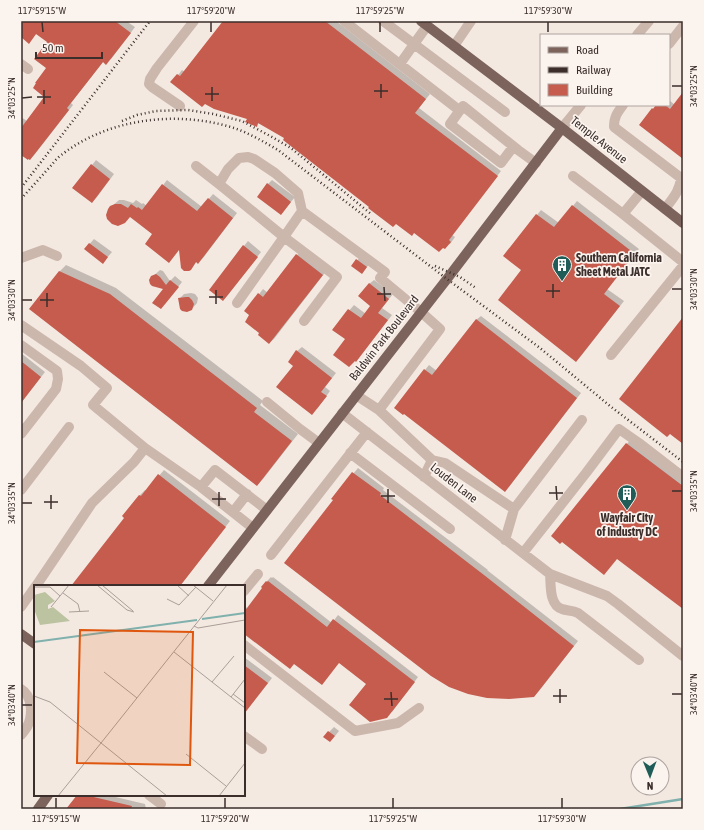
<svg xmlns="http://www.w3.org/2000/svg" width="704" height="830" viewBox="0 0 704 830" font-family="'Asap Condensed',sans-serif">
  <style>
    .shadow { fill: #0003 }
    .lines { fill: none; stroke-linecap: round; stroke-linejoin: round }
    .stream { stroke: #80b1ad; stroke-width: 2.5 }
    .building { fill: #c55c4e }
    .minor { stroke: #ccb7ad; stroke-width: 10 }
    .major { stroke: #7c645d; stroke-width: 10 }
    .rail { stroke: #3b2e2b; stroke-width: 2.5; stroke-dasharray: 1 3; stroke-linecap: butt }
    .ticks { fill: none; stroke: #3b2e2b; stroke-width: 1.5 }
    .labels { text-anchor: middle; stroke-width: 3.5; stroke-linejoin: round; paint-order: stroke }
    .street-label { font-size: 12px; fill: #3b2e2b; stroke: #fbf3ee }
    .poi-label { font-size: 12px; font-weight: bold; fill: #3b2e2b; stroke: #fbf3ee; text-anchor: start }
    .inset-river { fill: none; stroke: #80b1ad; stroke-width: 2 }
    .inset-road { fill: none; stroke: #aa9e98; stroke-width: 1 }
    .view { fill: #df570e; fill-opacity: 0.15; stroke: #df570e; stroke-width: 2 }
    .inset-edge { fill: none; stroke: #3b2e2b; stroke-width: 2 }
    .neatline { fill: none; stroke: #3b2e2b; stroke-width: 1.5 }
    .ticks-label { font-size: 10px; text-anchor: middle; fill: #3b2e2b }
  </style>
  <rect width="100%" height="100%" fill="#f4e9e1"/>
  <path class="shadow" d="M21 21H126L135 27 111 59 103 62 71 103 73 105 35 154 30 159 21 154V117L27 121 46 97 49 42 37 33 29 42 21 36Z
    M224 21H336L430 94 419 108 501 171 452 235 455 237 450 244 414 232 371 207 286 137 259 123 256 126 248 118 178 75 182 70 185 72Z
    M683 94V157L653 109 656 105H669V100L675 105Z
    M96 160 114 174 97 197 92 202 74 188Z
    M167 180 202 207 213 194 237 213 203 258 198 262 197 261 191 269 179 249 153 234 130 216 111 207 119 200H124L133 203 136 200 142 204 143 203 147 206Z
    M272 180 295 197 281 214 268 184Z
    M577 201 639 249 607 289 624 301 581 356 576 361 523 270 504 256 541 210 559 223Z
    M94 239 112 252 107 258 85 249Z
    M248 241 261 252 228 295 223 300 244 246Z
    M302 251 327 270 274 339 269 343 261 333 250 315 246 311 263 289 268 293 297 255Z
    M362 255 371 262 362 273 352 266Z
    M66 265 116 288 263 401 260 405 298 434 263 479 257 485 59 272Z
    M160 270 163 271 170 281 175 276 182 282 165 304V289L151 278Z
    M374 280 393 294 382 308 392 315 360 356 346 339 333 329 354 305 366 314 372 306 369 284Z
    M191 293 195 294 198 298 197 303 191 310 179 299 184 294Z
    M481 316 581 393 509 487 425 370 429 365 437 371 476 320Z
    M302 347 336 373 325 387 330 391 317 409 297 351Z
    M21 353 45 372 21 403Z
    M631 439 683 479V608L618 558 552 536Z
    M358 468 384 488 383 490 488 570H487L578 641 539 691 534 696 333 498Z
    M164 470 230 521 180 586H72L125 518 140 495 145 490 146 491Z
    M271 577 272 578 273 577 332 623 338 615 418 677 392 712 367 684 339 662 294 663 244 632V610L246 607 248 609 264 588 266 582Z
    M244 657 272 678 244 714Z
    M334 727 339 731 335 736H325Z
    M78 795H107L145 804 146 809H67Z"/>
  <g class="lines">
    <path class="stream" d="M620 809 683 799"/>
  </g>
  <path class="building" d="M21 21H115L131 33 106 65 103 62 67 108 69 110 30 160 28 159V160L21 155V128L44 97 33 88 36 83H35L46 68 34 59 47 42 36 34 29 44 21 37Z
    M223 21H325L426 99 415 113 498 176 449 240 451 242 445 249 443 248 439 252 414 233 412 236 396 224 393 227 368 208 369 207 283 140 284 138 258 123 257 127 245 122 247 119 214 109 205 104 202 107 170 82 177 74 180 76Z
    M683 92V159L639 125 652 108 653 109 656 105H665L670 109Z
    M91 164 110 179 92 203 72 188Z
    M267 183 291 202 281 215 257 197Z
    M162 184 197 211 208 198 233 218 198 264 196 262 191 270 189 271H184L181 268 179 250 169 263 145 244 152 234 130 217 125 223 118 226 112 224 107 219 106 215 108 209 110 206 115 204H121L128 208 131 204 137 208 138 207 142 210Z
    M572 205 635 254 604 294 620 306 576 362 498 300 521 270 503 256 536 214 554 227Z
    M89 243 108 257 103 264 84 249Z
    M243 245 258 257 223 301 209 290Z
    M296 254 323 275 269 344 258 335 259 333 245 322 249 315 244 311 258 293 263 297Z
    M356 259 367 267 362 274 351 266Z
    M59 271 110 294 257 408 254 412 292 441 257 486 29 309Z
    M156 274 160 277 166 285 170 280 179 287 161 309 152 303 163 289 152 286 150 284 149 280 151 276Z
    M369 283 389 299 378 313 388 320 356 362 355 361 349 367 333 355 345 339 332 330 348 309 361 318 370 306 358 296Z
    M186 297H189L192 300 194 304 192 310 187 312 182 311 180 309 178 298Z
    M683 317V444L670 434 667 437 619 399Z
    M476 319 577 398 505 492 404 414 403 415 394 408 424 369 432 375Z
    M296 350 332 378 321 392 327 396 312 415 276 387 293 366 288 362Z
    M21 361 41 377 21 403Z
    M626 443 683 486V609L617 559 604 575 562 542 560 544 551 536Z
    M352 472 381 493 380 495 484 575 574 646 534 697 509 699 487 698 468 694 449 687 431 676 284 563 333 500 331 499Z
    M158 474 226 527 180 586H71L124 518 122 516 139 495 141 496Z
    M266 581 267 582 268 581 327 627 333 619 415 682 387 718 370 722 349 705 366 684 339 663 322 685 294 664 290 669 244 634V612L262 588 261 587Z
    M244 665 268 683 244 714Z
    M328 731 335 736 330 742 323 737Z
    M77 795H85L132 806 131 809H66Z"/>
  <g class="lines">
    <path class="minor" d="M344 21 459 110
      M383 21 414 44 400 64
      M427 26 414 44 505 112
      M637 35 649 21
      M669 44 683 26
      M454 46 471 21
      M21 64 28 69
      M623 105C617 113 614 117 614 127L681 178C680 191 672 199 665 209
      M180 106 152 87 149 84 150 79 157 68 194 21
      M562 128 581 105
      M513 147 501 163 450 124 463 106 518 150 536 163
      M196 166 219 184 284 237 237 303
      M573 176 623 214 642 191
      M219 184 228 169 239 158 248 157 254 159 275 173 298 193 302 211
      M623 214 683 262
      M21 258 43 250 57 256
      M304 321 337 277 284 237 302 211 385 272 380 278 421 312 440 329 379 410 432 460 424 477
      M21 325 81 366 107 388 93 405 145 448
      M21 345 57 371 58 379 56 389 21 434
      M611 355 683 266
      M356 395 379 410
      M267 402 300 429 319 443
      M342 413 550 574 607 596 618 604 683 656
      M350 453 450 529
      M432 460 445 463 514 509 582 420
      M201 487 215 470 267 510
      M21 490 69 427
      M233 512 247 494
      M505 540 514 509
      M523 553 586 473 619 429 639 443 683 477
      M271 555 367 432
      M550 574C551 585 549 605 562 609 567 611 572 610 578 613L639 660
      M36 586 92 503 134 462 145 448 201 487 253 528
      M244 591 258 574
      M21 607 35 587
      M244 645 355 731 398 723 419 708
      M21 689C33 696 33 716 27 727 25 730 23 733 21 735
      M244 736 262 749
      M149 795 161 804"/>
    <path class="major" d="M421 21 562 128 683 223
      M208 586 447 279 562 128
      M21 634 35 644
      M38 809 48 795"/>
    <path class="rail" d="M122 121 137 115 156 111 188 110 213 114 242 121 272 137 291 148 371 214
      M21 188 150 21
      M21 199C30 189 39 179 47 170 52 165 55 160 60 156 108 118 177 110 234 128 249 133 264 142 278 150L447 279 540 348 610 406 683 462
      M435 266 460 277 476 288"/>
  </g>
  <path class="ticks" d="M42 22 43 32M211 22V32M380 22V32M548 22V32M381 84V98M672 86H682M212 87V101M44 90V104M374 91H388M205 94H219M37 97H51M22 98 32 97M553 284V298M384 287 385 301M672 289H682M216 290V304M546 291H560M47 293V307M377 294H391M209 297H223M22 300H32M40 300H54M556 486 557 500M388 489V503M672 491H682M219 492V506M549 493H563M51 495V509M381 496H395M212 499H226M44 502H58M22 503H32M560 689V703M391 692 392 706M672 694H682M553 696H567M384 699H398M22 705H32M56 798V808M225 798V808M393 798V808M562 798V808"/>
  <defs>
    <g id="building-pin" transform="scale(1)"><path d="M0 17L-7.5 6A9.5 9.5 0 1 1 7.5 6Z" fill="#205d59" stroke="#fbf3ee"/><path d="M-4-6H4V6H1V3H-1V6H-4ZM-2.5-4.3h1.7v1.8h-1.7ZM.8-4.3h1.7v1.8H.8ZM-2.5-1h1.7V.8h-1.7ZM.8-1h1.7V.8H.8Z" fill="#fff"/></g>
  </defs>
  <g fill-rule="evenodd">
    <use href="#building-pin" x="562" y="265"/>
    <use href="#building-pin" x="627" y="494"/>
  </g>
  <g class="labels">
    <g class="street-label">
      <text transform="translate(599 140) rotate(38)" y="4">Temple Avenue</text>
      <text transform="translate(384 338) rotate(-52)" y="4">Baldwin Park Boulevard</text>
      <text transform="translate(454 483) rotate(38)" y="4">Louden Lane</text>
    </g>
    <g class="poi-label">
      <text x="576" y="262">Southern California<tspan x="576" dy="14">Sheet Metal JATC</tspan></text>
      <text x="627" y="522" text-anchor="middle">Wayfair City<tspan x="627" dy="14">of Industry DC</tspan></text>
    </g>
  </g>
  <g transform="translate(34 585)">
    <rect width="211" height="211" fill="#f4e9e1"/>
    <path d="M11 7 21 16 14 20V24L19 22 36 36 6 40 0 24V10Z" fill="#bcc3a1"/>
    <path class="inset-river" d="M168 34 211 28M0 57 163 35"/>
    <path class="inset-road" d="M63 0 93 25 100 27M68 0 99 26M143 0 155 11M159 0 179 16M0 2H16L26 11M29 8 44 19 46 27M133 14 145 20 162 2M17 22 35 0M35 27 55 26M160 41 164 43 211 35M140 67 211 123M70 87 103 113M178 97 200 71M199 109 211 118M0 111 16 117 133 211M197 112 211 94M67 158 193 0M152 169 192 201M24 211 67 158M185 211 211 178"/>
    <path class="view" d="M46 45 159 47 156 180 43 178Z"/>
    <rect width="211" height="211" class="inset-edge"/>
  </g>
  <rect width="704" height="830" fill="none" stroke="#fbf3ee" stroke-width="44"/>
  <rect x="540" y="34" width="130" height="72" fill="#fbf3ee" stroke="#aea4a0"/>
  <rect x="548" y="47" width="20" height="6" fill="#7c645d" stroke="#aea4a0"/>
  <text x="576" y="54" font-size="12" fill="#3b2e2b">Road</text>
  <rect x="548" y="67" width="20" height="6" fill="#3b2e2b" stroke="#aea4a0"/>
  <text x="576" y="74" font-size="12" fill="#3b2e2b">Railway</text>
  <rect x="548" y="84" width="20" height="12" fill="#c55c4e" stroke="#aea4a0"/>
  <text x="576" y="94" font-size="12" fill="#3b2e2b">Building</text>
  <g transform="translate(650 776) rotate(179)"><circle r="19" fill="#fbf3ee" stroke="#aea4a0"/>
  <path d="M0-3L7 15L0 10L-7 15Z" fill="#205d59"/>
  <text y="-6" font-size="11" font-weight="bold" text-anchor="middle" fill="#3b2e2b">N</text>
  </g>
  <path d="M36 52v6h66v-6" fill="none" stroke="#3b2e2b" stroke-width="2"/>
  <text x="42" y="52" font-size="12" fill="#3b2e2b" stroke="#fbf3ee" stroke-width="3" paint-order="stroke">50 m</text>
  <rect x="22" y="22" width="660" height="786" class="neatline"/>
  <g class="ticks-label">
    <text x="42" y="14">117°59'15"W</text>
    <text x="211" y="14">117°59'20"W</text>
    <text x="380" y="14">117°59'25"W</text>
    <text x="548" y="14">117°59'30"W</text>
    <text transform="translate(693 86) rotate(-90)" y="4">34°03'25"N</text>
    <text transform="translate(11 98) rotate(-90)" y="4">34°03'25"N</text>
    <text transform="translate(693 289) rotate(-90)" y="4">34°03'30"N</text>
    <text transform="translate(11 300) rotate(-90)" y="4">34°03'30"N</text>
    <text transform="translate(693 491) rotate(-90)" y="4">34°03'35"N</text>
    <text transform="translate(11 503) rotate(-90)" y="4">34°03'35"N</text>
    <text transform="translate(693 694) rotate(-90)" y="4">34°03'40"N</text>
    <text transform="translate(11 705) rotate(-90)" y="4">34°03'40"N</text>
    <text x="56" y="822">117°59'15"W</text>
    <text x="225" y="822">117°59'20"W</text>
    <text x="393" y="822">117°59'25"W</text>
    <text x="562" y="822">117°59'30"W</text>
  </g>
</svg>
